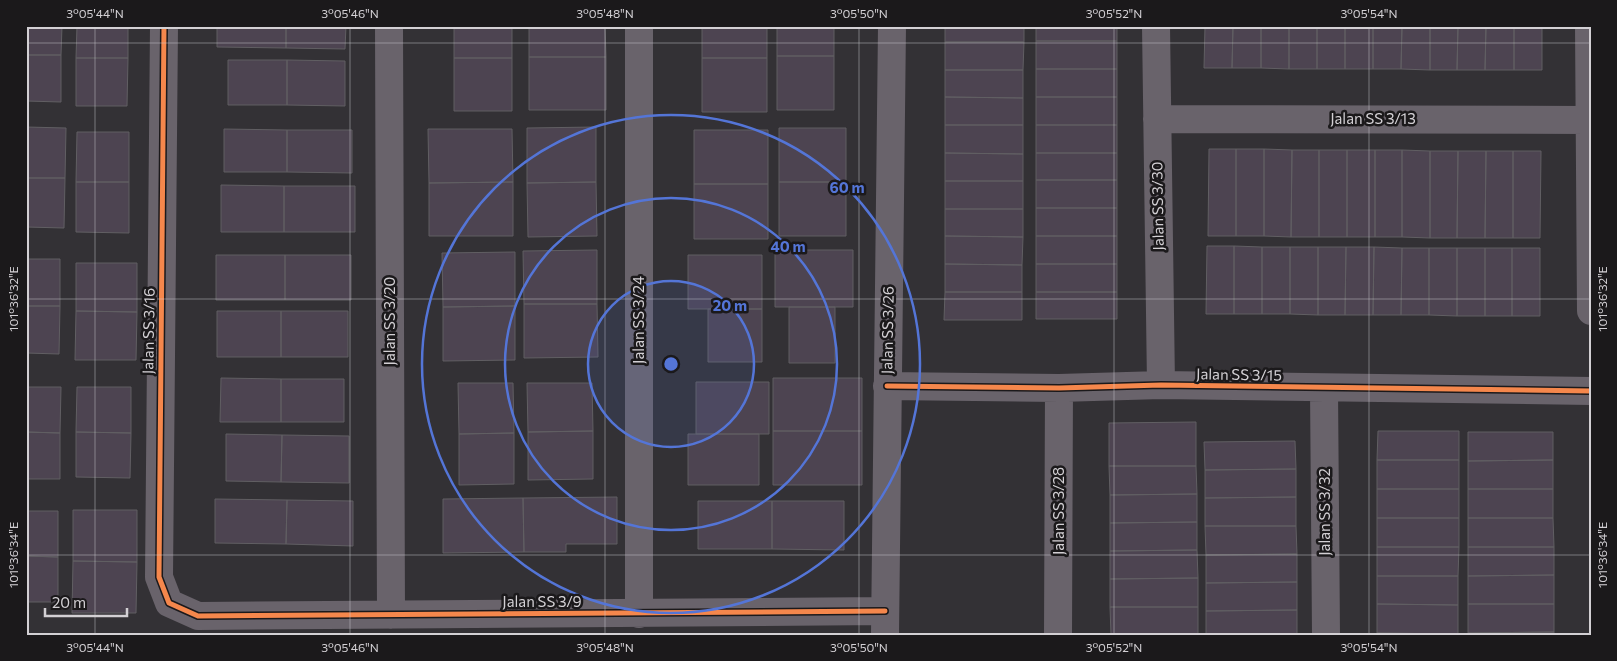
<svg xmlns="http://www.w3.org/2000/svg" width="1617" height="661" viewBox="0 0 1617 661" font-family="Commissioner,sans-serif">
  <style>
    .building { fill: #4d4451; stroke: #615f63 }
    .lines { fill: none; stroke-linecap: round; stroke-linejoin: round }
    .street { stroke: #69636b; stroke-width: 28 }
    .cycleway-casing { stroke: #1b191b; stroke-width: 8 }
    .cycleway { stroke: #f5874c; stroke-width: 5 }
    .ticks { fill: none; stroke: #d3d0d4; stroke-width: 1; stroke-opacity: 0.45 }
    .ring { fill: none; stroke: #5475d7; stroke-width: 2.5 }
    .labels { text-anchor: middle; stroke-width: 5; stroke-linejoin: round; paint-order: stroke }
    .street-label { font-size: 15px; fill: #d3d0d4; stroke: #1b191b }
    .centre { fill: #5475d7; stroke: #1b191b; stroke-width: 2.5 }
    .ring-label { font-size: 15px; text-anchor: middle; font-weight: bold; fill: #5475d7; stroke: #1b191b; stroke-width: 5; stroke-linejoin: round; paint-order: stroke }
    .neatline { fill: none; stroke: #d3d0d4; stroke-width: 2 }
    .ticks-label { font-size: 12px; text-anchor: middle; fill: #d3d0d4 }
  </style>
  <rect width="100%" height="100%" fill="#333135"/>
  <path class="building" d="M26 26H62L61 55H26Z
    M77 26H128V58H76Z
    M217 26H286V48L217 47Z
    M286 26H346L345 49 286 48Z
    M454 26H512V58H454Z
    M529 26H605L606 57H529Z
    M702 26H767V58H702Z
    M777 26H834V56H777Z
    M945 26H1024V42H945Z
    M1036 26H1117V41H1036Z
    M1205 26H1233L1232 68H1204Z
    M1233 26H1261V68H1232Z
    M1261 26H1289V69L1261 68Z
    M1289 26H1317V69H1289Z
    M1317 26H1345V69H1317Z
    M1345 26H1373V69H1345Z
    M1373 26H1402L1401 69H1373Z
    M1402 26H1430V70L1401 69Z
    M1430 26H1458L1457 70H1430Z
    M1458 26H1486L1485 70H1457Z
    M1486 26H1514V70H1485Z
    M1514 26H1542V70H1514Z
    M1036 41H1117V69H1036Z
    M945 42H1024L1023 70H945Z
    M26 55H61V102L26 101Z
    M777 56H834V110H777Z
    M529 57H606V110H529Z
    M76 58H128L127 106H76Z
    M454 58H512V111H454Z
    M702 58H767V112H702Z
    M228 60H287V105H228Z
    M287 60 345 61V106L287 105Z
    M1036 69H1117V97H1036Z
    M945 70H1023V98L945 97Z
    M945 97 1023 98V125H945Z
    M1036 97H1117V125H1036Z
    M945 125H1023V154L945 153Z
    M1036 125H1117V153H1036Z
    M26 127 66 128 65 178H26Z
    M596 127V182L527 183V128Z
    M779 128H846V182H779Z
    M224 129 287 130V172H224Z
    M428 129H512L513 182 429 183Z
    M287 130H352V173L287 172Z
    M694 130H768V184H694Z
    M77 132H129V182H76Z
    M1209 149H1236V236H1208Z
    M1236 149H1264V236H1236Z
    M1264 149 1292 150 1291 237 1264 236Z
    M1292 150H1319V237H1291Z
    M1319 150H1347V237H1319Z
    M1347 150H1375V237H1347Z
    M1375 150H1402V237H1375Z
    M1402 150 1430 151V238L1402 237Z
    M1430 151H1458L1457 238H1430Z
    M1458 151H1486L1485 238H1457Z
    M1486 151H1513V238H1485Z
    M1513 151H1541L1540 238H1513Z
    M945 153 1023 154V181H945Z
    M1036 153H1117V180H1036Z
    M26 178H65L64 228 26 227Z
    M1036 180H1117V208H1036Z
    M945 181H1023V209H945Z
    M76 182H129V233L76 232Z
    M513 182V236H429V183Z
    M596 182 597 236 528 237 527 183Z
    M779 182H846V236H779Z
    M694 184H768V239H694Z
    M221 185 284 186V232H221Z
    M284 186H355V232H284Z
    M1036 208H1117V236H1036Z
    M945 209H1023V237L945 236Z
    M945 236 1023 237 1022 265 945 264Z
    M1036 236H1117V264H1036Z
    M1207 246H1234V314H1206Z
    M1234 246 1262 247V314H1234Z
    M1262 247H1290V314H1262Z
    M1290 247H1318V315L1290 314Z
    M1318 247H1346L1345 315H1318Z
    M1346 247H1374L1373 315H1345Z
    M1374 247 1402 248 1401 315H1373Z
    M1402 248H1429V315H1401Z
    M1429 248H1457V316L1429 315Z
    M1457 248H1485V316H1457Z
    M1485 248H1512V316H1485Z
    M1512 248H1540V316H1512Z
    M597 250V304H524L523 251Z
    M775 250H853V307H775Z
    M515 252V306L443 307 442 253Z
    M216 255H285V300H216Z
    M285 255H351V300H285Z
    M688 255H762V309H688Z
    M26 259H60V306H26Z
    M76 263H137V312L76 311Z
    M945 264 1022 265V292H945Z
    M1036 264H1117V292H1036Z
    M945 292H1022V320H944Z
    M1036 292H1117V319H1036Z
    M524 304H597L598 357 524 358Z
    M26 306H60L59 354 26 353Z
    M515 306V360L443 361V307Z
    M789 307H835V363H789Z
    M708 309H762V362H708Z
    M76 311 137 312 136 360H75Z
    M217 311H281V357H217Z
    M281 311H348V357H281Z
    M221 378 281 379V422H220Z
    M773 378H862V431H773Z
    M281 379H344V422H281Z
    M696 382H769V434H696Z
    M458 383H513L514 433 459 434Z
    M527 383H592L593 431 528 432Z
    M26 387H61L60 433 26 432Z
    M77 387H131V433L76 432Z
    M1196 422V466H1109V423Z
    M593 431V479L528 480V432Z
    M773 431H862V485H773Z
    M1378 431H1459V460H1377Z
    M26 432 60 433V479H26Z
    M76 432 131 433 130 478 76 477Z
    M1468 432H1553V460L1468 461Z
    M514 433V484L459 485V434Z
    M226 434 282 435 281 482 226 481Z
    M688 434H759V485H688Z
    M282 435 349 436V483L281 482Z
    M1295 441 1296 469 1205 470 1204 442Z
    M1377 460H1459V489H1377Z
    M1553 460V489H1468V461Z
    M1109 466H1196L1197 494 1110 495Z
    M1296 469V497L1205 498V470Z
    M1377 489H1459V518H1377Z
    M1468 489H1553V518H1468Z
    M1197 494V522L1110 523V495Z
    M617 497V544H566V552H524L523 498Z
    M1296 497V526H1205V498Z
    M523 498 524 552 443 553V499Z
    M215 499 287 500 286 544 215 543Z
    M287 500 353 501V546L286 544Z
    M698 501H772V549H698Z
    M772 501H844V550L772 549Z
    M73 510H137V562L73 561Z
    M26 511H58V557L26 556Z
    M1377 518H1459V547H1377Z
    M1468 518H1553L1554 547H1468Z
    M1197 522V550L1110 551V523Z
    M1205 526H1296L1297 554 1206 555Z
    M1377 547H1459L1458 576H1377Z
    M1468 547H1554V575L1468 576Z
    M1197 550 1198 578 1110 579V551Z
    M1297 554V582L1206 583V555Z
    M26 556 58 557V602H26Z
    M73 561 137 562 136 613H72Z
    M1554 575V604H1468V576Z
    M1377 576H1458V605L1377 604Z
    M1198 578V607H1110V579Z
    M1297 582V610L1206 611V583Z
    M1377 604 1458 605V634L1377 633Z
    M1468 604H1554V632L1468 633Z
    M1110 607H1198V635H1111Z
    M1297 610V635H1206V611Z
    M1554 632V635H1468V633Z
    M1377 633 1458 634V635H1377Z"/>
  <g class="lines">
    <path class="street" d="M164 26 159 577 169 603 198 616 885 611
      M389 26 391 615
      M639 26V614
      M1156 26 1161 385
      M1589 26 1591 311
      M1157 119 1589 120
      M887 386 1059 388 1161 385 1591 391
      M1324 389 1326 635
      M885 635 892 26
      M1058 635 1059 388"/>
    <g class="cycleway-casing">
      <path id="cycleway" d="M164 26 159 577 169 603 198 616 885 611
        M887 386 1059 388 1161 385 1591 391"/>
    </g>
    <use href="#cycleway" class="cycleway"/>
  </g>
  <path class="ticks" d="M95 26V635M350 26V635M605 26V635M859 26V635M1114 26V635M1369 26V635M26 43H1591M26 299H1591M26 555H1591"/>
  <circle cx="671" cy="364" r="83" fill="#5475d7" fill-opacity=".12"/>
  <g class="ring">
    <circle cx="671" cy="364" r="83"/>
    <circle cx="671" cy="364" r="166"/>
    <circle cx="671" cy="364" r="249"/>
  </g>
  <g class="labels">
    <g class="street-label">
      <text x="1373" y="124">Jalan SS 3/13</text>
      <text transform="translate(1158 206) rotate(-91)" y="5">Jalan SS 3/30</text>
      <text transform="translate(639 320) rotate(-90)" y="5">Jalan SS 3/24</text>
      <text transform="translate(390 321) rotate(-90)" y="5">Jalan SS 3/20</text>
      <text transform="translate(888 330) rotate(-89)" y="5">Jalan SS 3/26</text>
      <text transform="translate(149 331) rotate(-89)" y="5">Jalan SS 3/16</text>
      <text transform="translate(1239 375) rotate(1)" y="5">Jalan SS 3/15</text>
      <text transform="translate(1059 511) rotate(-90)" y="5">Jalan SS 3/28</text>
      <text transform="translate(1325 512) rotate(-90)" y="5">Jalan SS 3/32</text>
      <text x="542" y="607">Jalan SS 3/9</text>
    </g>
  </g>
  <circle cx="671" cy="364" r="8" class="centre"/>
  <g class="ring-label">
    <text x="847" y="193">60 m</text>
    <text x="788" y="252">40 m</text>
    <text x="730" y="311">20 m</text>
  </g>
  <rect width="1617" height="661" fill="none" stroke="#1b191b" stroke-width="55"/>
  <path d="M45 608v8h82v-8" fill="none" stroke="#d3d0d4" stroke-width="2.5"/>
  <text x="52" y="608" font-size="15" fill="#d3d0d4" stroke="#1b191b" stroke-width="4" paint-order="stroke">20 m</text>
  <rect x="28" y="28" width="1562" height="606" class="neatline"/>
  <g class="ticks-label">
    <text x="95" y="18">3°05'44"N</text>
    <text x="350" y="18">3°05'46"N</text>
    <text x="605" y="18">3°05'48"N</text>
    <text x="859" y="18">3°05'50"N</text>
    <text x="1114" y="18">3°05'52"N</text>
    <text x="1369" y="18">3°05'54"N</text>
    <text transform="translate(1603 299) rotate(-90)" y="4">101°36'32"E</text>
    <text transform="translate(14 299) rotate(-90)" y="4">101°36'32"E</text>
    <text transform="translate(1603 555) rotate(-90)" y="4">101°36'34"E</text>
    <text transform="translate(14 555) rotate(-90)" y="4">101°36'34"E</text>
    <text x="95" y="652">3°05'44"N</text>
    <text x="350" y="652">3°05'46"N</text>
    <text x="605" y="652">3°05'48"N</text>
    <text x="859" y="652">3°05'50"N</text>
    <text x="1114" y="652">3°05'52"N</text>
    <text x="1369" y="652">3°05'54"N</text>
  </g>
</svg>
